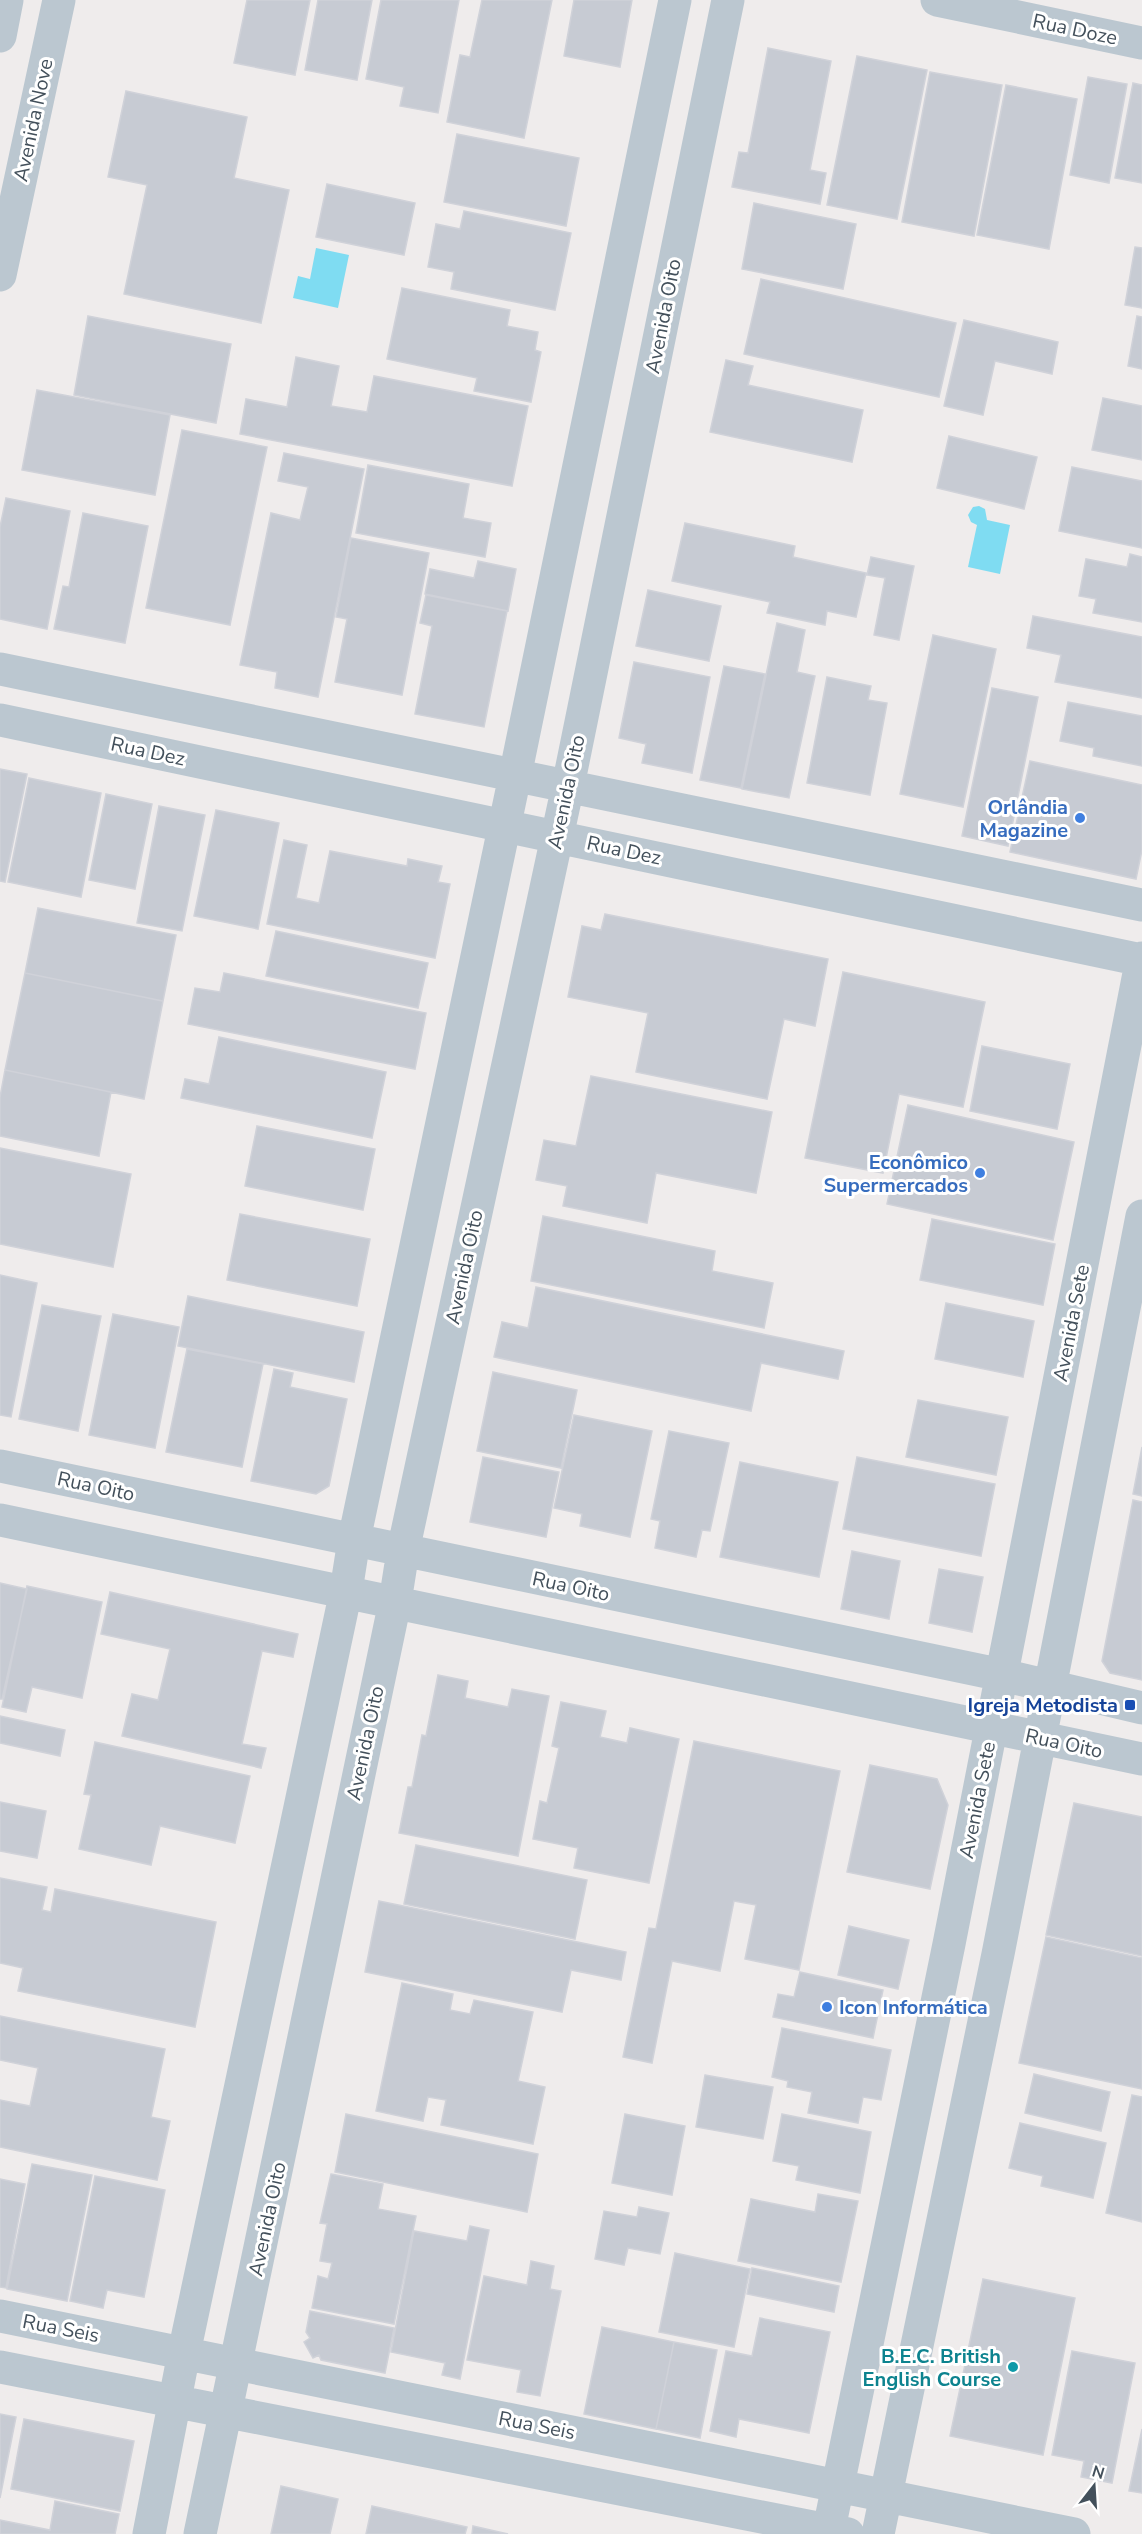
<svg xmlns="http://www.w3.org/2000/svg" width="1142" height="2534" viewBox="0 0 1142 2534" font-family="'Nunito Sans',sans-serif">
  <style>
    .water { fill: #7fdcf2 }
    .building { fill: #c7cbd3; stroke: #d0d2d9; stroke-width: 1.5 }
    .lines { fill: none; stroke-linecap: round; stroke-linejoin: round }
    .minor { stroke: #bbc7d0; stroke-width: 33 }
    .shop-dot { fill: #3f7fe0; stroke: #fff; stroke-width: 2 }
    .transit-dot { fill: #1a4fb4; stroke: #fff; stroke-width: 2 }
    .culture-dot { fill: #0f9aa8; stroke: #fff; stroke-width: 2 }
    .labels { text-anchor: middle; stroke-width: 6; stroke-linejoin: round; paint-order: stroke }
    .street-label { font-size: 20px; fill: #43505b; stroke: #fff }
    .shop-label { font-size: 20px; font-weight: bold; fill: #366cbe; stroke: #fff; text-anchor: end }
    .transit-label { font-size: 20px; font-weight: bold; fill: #164399; stroke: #fff; text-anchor: end }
    .culture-label { font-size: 20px; font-weight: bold; fill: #0d838f; stroke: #fff; text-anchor: end }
  </style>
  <rect width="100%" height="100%" fill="#efecec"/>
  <path class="water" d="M316 248 349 255 338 308 293 298 298 276 310 279Z
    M979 506 985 509 987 520 1010 525 1000 574 968 567 977 525 971 522 968 515 973 507Z"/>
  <path class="building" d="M247 0H310L295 75 234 63Z
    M318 0H372L357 80 305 70Z
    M381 0H459L438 113 400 106 404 87 366 79Z
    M482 0H552L524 138 447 122 460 55 470 57Z
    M574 0H632L620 67 564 56Z
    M768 48 831 61 810 170 826 173 820 204 732 187 739 152 748 153Z
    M857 56 927 70 897 219 827 205Z
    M930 72 1002 85 974 236 902 222Z
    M1088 77 1127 84 1109 183 1070 175Z
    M1133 83 1142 85V183L1115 178Z
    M1006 85 1077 99 1049 249 977 235Z
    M126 91 247 117 234 178 289 190 261 323 124 294 147 185 108 177Z
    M457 134 579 158 566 226 444 202Z
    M327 184 415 203 404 255 316 237Z
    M754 203 856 224 843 289 742 269Z
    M464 211 571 233 555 310 451 289 454 272 428 267 436 224 460 229Z
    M1135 247 1142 248V308L1125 305Z
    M761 279 956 323 939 397 744 354Z
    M402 288 510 310 507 326 538 332 535 350 541 352 531 402 474 391 477 378 387 359Z
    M88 316 231 344 216 423 74 395Z
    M1137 316 1142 317V369L1128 366Z
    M964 320 1058 342 1052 374 995 361 983 415 944 406Z
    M296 357 339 366 331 406 367 412 374 376 528 406 512 486 240 434 246 399 287 407Z
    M726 360 753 366 748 385 863 410 852 462 710 432Z
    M37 390 170 415 155 495 22 470Z
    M1103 398 1142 406V460L1092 450Z
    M182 430 267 447 230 625 146 608Z
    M949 436 1037 457 1024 509 937 488Z
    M284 453 364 469 318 697 275 688 277 672 240 665 271 513 300 520 308 487 278 481Z
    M368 465 469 484 463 518 491 523 485 557 356 533Z
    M1072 467 1142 481V548L1059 531Z
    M6 498 70 511 47 629 0 619V527Z
    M83 513 148 526 125 643 54 629 63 586 69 587Z
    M685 523 795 546 793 557 866 573 856 617 827 611 825 625 767 613 770 602 672 581Z
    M351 538 429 553 402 695 335 682 347 619 336 617Z
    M1130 554 1142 557V622L1093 613 1096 599 1079 596 1086 559 1127 567Z
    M871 557 914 566 899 640 874 635 885 578 867 575Z
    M478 561 516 569 508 611 425 594 430 569 474 578Z
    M648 590 721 606 709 661 636 646Z
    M426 595 507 611 484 727 415 714 432 626 420 623Z
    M1033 616 1142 637V698L1055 682 1061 655 1027 648Z
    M777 623 805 630 797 672 815 676 789 798 742 789Z
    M933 635 996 649 963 807 900 794Z
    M634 662 710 677 692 773 642 763 646 744 619 738Z
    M724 666 765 674 741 788 700 780Z
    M827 677 871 686 868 700 887 703 870 795 807 783Z
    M992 688 1038 697 1008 846 962 836Z
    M1068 702 1142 716V766L1093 756 1094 748 1060 741Z
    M1030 761 1142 785V850L1136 879 1010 852Z
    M0 769 27 774 5 882 0 881Z
    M29 778 101 793 81 897 8 882Z
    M106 794 152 804 135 889 89 880Z
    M159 806 205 815 182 931 137 923Z
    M216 810 279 823 258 929 194 916Z
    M284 840 307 845 296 898 319 903 330 851 407 866 408 859 442 866 438 882 450 884 435 958 267 924Z
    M38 908 176 935 163 1001 25 973Z
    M605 914 828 959 815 1026 784 1019 767 1099 636 1072 648 1013 568 997 582 926 601 930Z
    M276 931 428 963 418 1008 266 976Z
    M843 972 985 1002 963 1107 899 1094 883 1173 805 1158Z
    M25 973 163 1001 144 1099 5 1070Z
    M224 973 426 1013 415 1069 188 1024 195 988 220 992Z
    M219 1037 386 1072 372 1138 181 1098 185 1079 209 1084Z
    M982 1046 1070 1064 1057 1129 970 1111Z
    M5 1070 111 1092 99 1156 0 1136V1097Z
    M591 1076 772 1112 756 1193 656 1173 647 1223 563 1206 567 1186 536 1180 544 1140 576 1146Z
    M908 1105 1074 1142 1053 1240 887 1204Z
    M257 1126 375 1149 363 1210 245 1186Z
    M0 1148 131 1174 113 1267 0 1244Z
    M240 1214 370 1239 357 1306 227 1280Z
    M543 1216 715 1251 712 1271 773 1283 764 1328 531 1281Z
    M932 1219 1055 1244 1043 1305 920 1280Z
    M0 1275 37 1283 11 1417 0 1415Z
    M536 1287 844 1351 838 1379 761 1363 751 1411 494 1357 502 1322 528 1328Z
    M188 1296 364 1332 354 1382 178 1346Z
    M946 1303 1034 1321 1023 1377 935 1359Z
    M42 1305 101 1316 78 1431 19 1419Z
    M113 1314 179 1327 155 1448 89 1435Z
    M187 1349 263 1364 242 1467 166 1452Z
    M274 1369 293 1373 290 1387 347 1399 329 1486 316 1494 251 1481Z
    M493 1372 577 1390 561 1468 477 1451Z
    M918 1400 1008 1417 996 1475 906 1457Z
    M574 1415 652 1431 630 1537 580 1526 582 1514 554 1508Z
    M669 1431 729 1443 710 1531 702 1530 696 1557 655 1548 660 1521 651 1519Z
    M1142 1447V1496L1133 1494Z
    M483 1457 559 1472 546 1537 470 1522Z
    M857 1457 995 1484 981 1556 843 1529Z
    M740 1462 838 1482 819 1577 720 1557Z
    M1133 1500 1142 1502V1680L1110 1673 1102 1661Z
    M852 1551 900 1561 889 1619 841 1609Z
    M939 1569 983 1577 972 1632 929 1623Z
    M0 1583 27 1589 2 1699H0Z
    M27 1586 102 1602 82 1698 32 1687 26 1712 2 1707Z
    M110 1592 298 1634 293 1657 262 1651 242 1744 266 1748 261 1768 122 1736 132 1694 158 1700 170 1649 101 1634Z
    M438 1675 468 1681 465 1698 508 1707 512 1689 549 1696 518 1856 399 1833 408 1787H412L422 1735 426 1736Z
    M561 1702 606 1711 600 1737 627 1743 630 1728 679 1739 649 1883 574 1868 578 1848 533 1839 540 1801 547 1803 559 1748 552 1746Z
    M0 1716 65 1730 60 1756 0 1743Z
    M694 1741 840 1771 799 1970 745 1959 756 1905 734 1901 720 1971 672 1961 652 2063 623 2057 649 1928 656 1929Z
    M95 1742 250 1776 235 1843 160 1826 151 1865 79 1849 91 1795 84 1794Z
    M870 1765 937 1779 948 1805 930 1889 847 1872Z
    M0 1802 46 1811 37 1858 0 1851Z
    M1074 1803 1142 1817V1956L1046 1935Z
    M416 1845 587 1880 575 1939 404 1904Z
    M0 1878 47 1887 42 1910 51 1912 55 1889 216 1922 195 2027 18 1991 23 1968 0 1963Z
    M379 1901 626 1952 621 1980 571 1970 562 2012 365 1972Z
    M849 1926 909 1940 898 1989 838 1975Z
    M1046 1937 1142 1958V2089L1019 2063Z
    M800 1972 883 1990 873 2038 773 2017 778 1994 794 1997Z
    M402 1983 453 1994 450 2010 470 2014 474 2000 533 2012 518 2081 545 2087 533 2144 441 2125 446 2100 428 2097 423 2121 376 2111Z
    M0 2016 165 2049 151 2117 170 2121 157 2180 0 2147V2100L30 2106 38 2068 0 2060Z
    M782 2028 891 2050 881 2100 863 2097 858 2123 808 2113 812 2092 787 2087 788 2081 772 2077Z
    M1034 2074 1110 2092 1101 2131 1025 2113Z
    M705 2075 773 2087 763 2139 696 2127Z
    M1132 2095 1142 2097V2222L1106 2213Z
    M346 2114 538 2154 527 2212 335 2172Z
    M625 2114 685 2126 672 2195 612 2183Z
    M782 2114 871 2132 860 2193 796 2180 799 2166 773 2161Z
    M1020 2123 1106 2143 1093 2198 1041 2186 1043 2176 1009 2168Z
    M32 2164 92 2175 67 2301 7 2289Z
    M331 2174 383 2184 378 2209 416 2216 394 2324 312 2308 318 2276 328 2279 332 2263 320 2261 327 2224 320 2223Z
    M95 2176 165 2190 144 2297 107 2290 103 2308 70 2301Z
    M0 2179 25 2184 6 2288 0 2287Z
    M818 2194 858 2201 841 2282 738 2261 751 2199 815 2212Z
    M639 2207 669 2213 660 2254 628 2248 624 2265 595 2259 604 2211 637 2217Z
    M470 2226 489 2230 460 2379 442 2375 445 2363 391 2352 414 2231 467 2241Z
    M675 2253 750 2269 734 2347 659 2332Z
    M531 2261 554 2266 550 2289 561 2291 540 2396 517 2392 521 2370 467 2360 484 2276 527 2285Z
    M752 2268 839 2286 834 2312 747 2294Z
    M983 2279 1075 2298 1043 2455 950 2436Z
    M310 2311 394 2328 385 2373 321 2360 319 2355 313 2358 304 2342 310 2338 306 2332Z
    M760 2318 830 2332 809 2433 739 2419 736 2437 710 2431 726 2351 752 2356Z
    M602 2327 674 2342 656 2429 584 2414Z
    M674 2342 717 2350 700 2438 656 2429Z
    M1072 2351 1135 2363 1112 2483 1081 2477 1084 2461 1052 2455Z
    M0 2414 16 2417 0 2498Z
    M24 2419 134 2441 120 2511 11 2489Z
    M1142 2429V2493L1129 2491Z
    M281 2486 338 2499 330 2534H271Z
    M55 2501 119 2514 115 2534H0V2520L50 2530Z
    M372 2506 467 2527 465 2534H366Z
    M473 2526 508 2534H472Z"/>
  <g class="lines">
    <path class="minor" d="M937 0 1142 43
      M0 36 7 0
      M0 275 59 0
      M0 669 1142 905
      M0 720 1142 960
      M0 1466 1002 1675 1142 1708
      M0 1520 1142 1759
      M0 2316 1074 2534
      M0 2367 848 2534
      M149 2534 184 2353 346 1591 354 1540 515 776 675 0
      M200 2534 395 1602 403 1551 568 786 728 0
      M828 2534 949 1944 1142 958
      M878 2534 998 1954 1142 1216"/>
  </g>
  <g class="shop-dot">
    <circle cx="1080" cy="818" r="6"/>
    <circle cx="980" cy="1173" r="6"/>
    <circle cx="827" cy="2007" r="6"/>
  </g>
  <rect class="transit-dot" x="1124" y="1699" width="12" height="12" rx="3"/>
  <circle class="culture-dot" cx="1013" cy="2367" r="6"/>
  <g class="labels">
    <g class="street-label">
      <text transform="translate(1075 29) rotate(12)" y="7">Rua Doze</text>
      <text transform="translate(33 120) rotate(-78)" y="7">Avenida Nove</text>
      <text transform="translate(663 316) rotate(-79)" y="7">Avenida Oito</text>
      <text transform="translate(148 751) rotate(12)" y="7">Rua Dez</text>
      <text transform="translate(566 792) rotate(-78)" y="7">Avenida Oito</text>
      <text transform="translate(624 850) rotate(12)" y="7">Rua Dez</text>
      <text transform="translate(464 1267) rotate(-78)" y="7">Avenida Oito</text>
      <text transform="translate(1071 1323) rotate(-79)" y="7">Avenida Sete</text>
      <text transform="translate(96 1486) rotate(12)" y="7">Rua Oito</text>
      <text transform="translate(571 1586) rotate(12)" y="7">Rua Oito</text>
      <text transform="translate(365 1743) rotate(-78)" y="7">Avenida Oito</text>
      <text transform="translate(1064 1743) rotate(12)" y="7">Rua Oito</text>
      <text transform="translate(977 1800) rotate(-79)" y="7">Avenida Sete</text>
      <text transform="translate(267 2219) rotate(-78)" y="7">Avenida Oito</text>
      <text transform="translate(61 2328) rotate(11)" y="7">Rua Seis</text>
      <text transform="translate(537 2425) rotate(11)" y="7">Rua Seis</text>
    </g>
    <g class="shop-label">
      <text x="1068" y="814">Orlândia<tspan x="1068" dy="23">Magazine</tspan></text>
      <text x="968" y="1169">Econômico<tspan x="968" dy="23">Supermercados</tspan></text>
      <text x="839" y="2014" text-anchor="start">Icon Informática</text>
    </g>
    <g class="transit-label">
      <text x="1118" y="1712">Igreja Metodista</text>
    </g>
    <g class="culture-label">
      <text x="1001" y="2363">B.E.C. British<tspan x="1001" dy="23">English Course</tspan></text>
    </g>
  </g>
  <g transform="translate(1094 2486) rotate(17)" stroke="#ffffff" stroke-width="4.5" paint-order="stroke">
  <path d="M0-4.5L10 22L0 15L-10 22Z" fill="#43505b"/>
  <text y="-9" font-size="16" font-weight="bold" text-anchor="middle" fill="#43505b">N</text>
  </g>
</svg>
